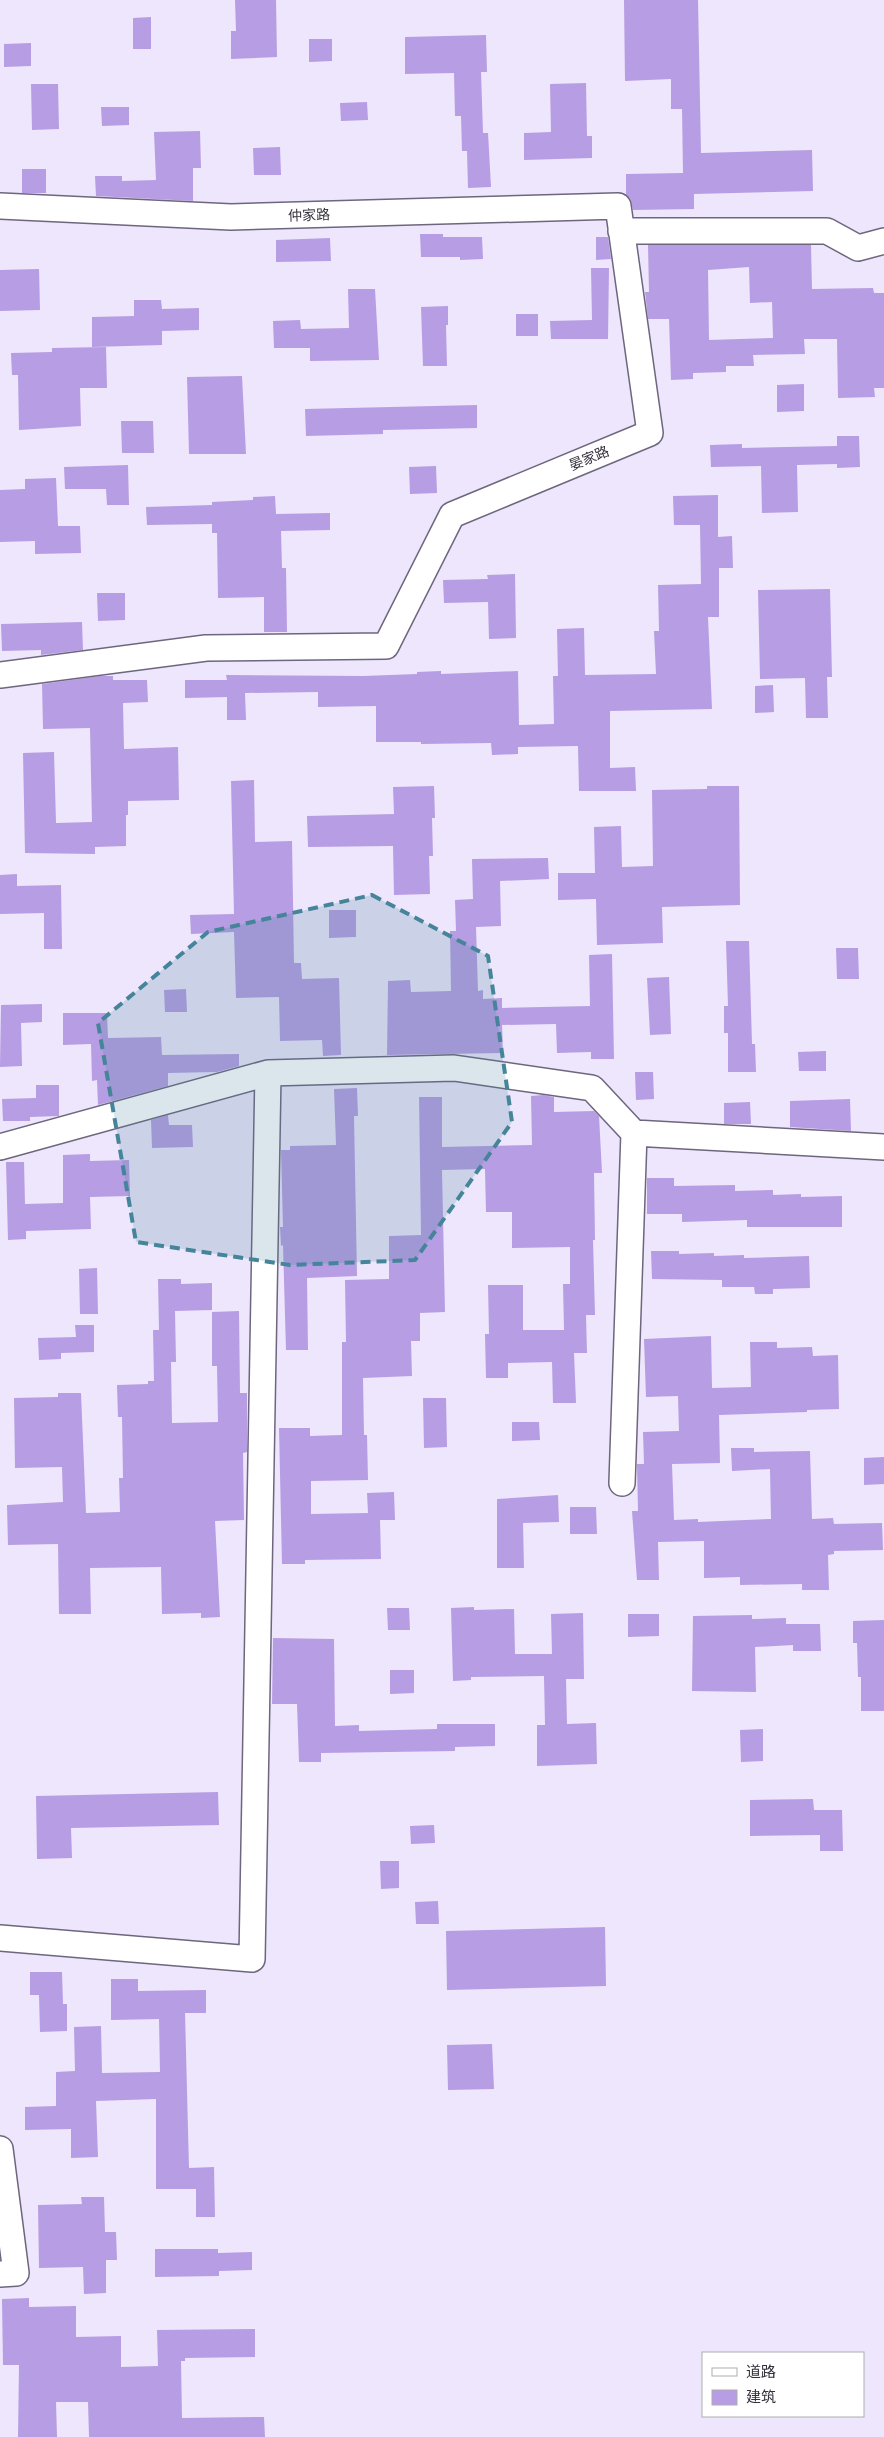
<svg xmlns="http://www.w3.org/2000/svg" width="884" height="2437" viewBox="0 0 884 2437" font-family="'Golos Text','Noto Sans SC',sans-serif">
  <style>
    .building { fill: #b79de4; fill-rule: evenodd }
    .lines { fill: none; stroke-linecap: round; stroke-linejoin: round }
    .minor-casing { stroke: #6e667d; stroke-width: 28 }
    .minor { stroke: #fff; stroke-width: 25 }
    .marked { fill: #458499; fill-opacity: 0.2; stroke: #458499; stroke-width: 4; stroke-dasharray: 10 6; stroke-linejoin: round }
    .labels { text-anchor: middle; stroke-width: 4; stroke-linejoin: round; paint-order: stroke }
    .street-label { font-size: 14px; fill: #35313c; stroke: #fff }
  </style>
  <rect width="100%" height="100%" fill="#ede6fc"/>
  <path class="building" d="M235 0H276L277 57 231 59V31H236Z
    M624 0H698L701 153 812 150 813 191 694 194V209L633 210 630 198 626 195V174L683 173 682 109H671V79L625 81Z
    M151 17V49H133V18Z
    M486 35 487 72H481L483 133H488L491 187 468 188 467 151H462L461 116H455L454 73 405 74V37Z
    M309 39H332V61L309 62Z
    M31 43V66L4 67V44Z
    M586 83 587 136H592V158L524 160V133L551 132 550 84Z
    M31 84H58L59 129 32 130Z
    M367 102 368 120 341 121 340 103Z
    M101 107H129V125L102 126Z
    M200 131 201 168H193V201L96 196 95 176H122V181L156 180 154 132Z
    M280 147 281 175H254L253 148Z
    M22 169H46V193H22Z
    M420 234H443V237H482L483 259 460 260V257H421Z
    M596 237H608L611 259 596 260Z
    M330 238 331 261 276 262V240Z
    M648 245H811L812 289 873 288 874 293H884V388H874L875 397 838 398 837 339H804L805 354 753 355 754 366H726V372L693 373V379L671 380 669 319H648L645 292H649ZM749 267 750 303 772 302 773 338 709 340 708 270Z
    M591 268H609L608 339H551L550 321 592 320Z
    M39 269 40 310 0 311V270Z
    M348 289H375L379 360 310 361V348H274L273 321 300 320 301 329 349 328Z
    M134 300H161L162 309 199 308V330L162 331V345L92 347V317L134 316Z
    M448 306V325H446L447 366H423L421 307Z
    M516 314H538V336H516Z
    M106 347 107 388H80L81 426 19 430 18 375H12L11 353 52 352V348Z
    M242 376 246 454H189L187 377Z
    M804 384V411L777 412V385Z
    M477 405V428L383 430V434L306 436 305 409Z
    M121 421H153L154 453H122Z
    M837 436H859L860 467 837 468V464L797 465 798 512 762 513 761 466 711 467 710 445 742 444V448L837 446Z
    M128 465 129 505H107L106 489H65L64 467Z
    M436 466 437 493 410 494 409 467Z
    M56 478 58 526H80L81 553 35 554V541L0 542V490L25 489V479Z
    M718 495V537L732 536 733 568H719V617H708L712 709 610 711V768L635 767 636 791H579L578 746 518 747V754L492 755 491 743 421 744V742H376V706L318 707V692L245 693 246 720H227V697L185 698V680H227L226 675 363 676 417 674V672L441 671V674L518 671 519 725 554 724 553 676H558L557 629 584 628 585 675 656 674 654 631H659L658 585 701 584 700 525H674L673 496Z
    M275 496 276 514 330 513V530L281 531 282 568H286L287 632H264V597L218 598 217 533H212V524L147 525 146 507 212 505V502L253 500V497Z
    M515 574 516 638 489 639 488 602 444 603 443 580 488 579 487 575Z
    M830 589 832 677H827L828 718H806L805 678 760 679 758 590Z
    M97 593H125V620L98 621Z
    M82 622 83 650 41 655V650L2 651 1 624Z
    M100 676H113V680H147L148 702 123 703 124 749 178 747 179 800 128 801V815H126V846L95 847V854L25 853 23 753 54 752 56 823 92 822 90 728 43 729 42 684Z
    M773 685 774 712 755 713V686Z
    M254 780 255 842 292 841 294 963H301L302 979 339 978 341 1055 323 1056 322 1040 280 1041 279 997 236 998 234 932 191 934 190 915 234 914 231 781Z
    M434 786 435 818H432L433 856H429L430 894 394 895 393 846 308 847 307 816 394 814 393 787Z
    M707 786H739L740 905 662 907 663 943 597 945 596 899 558 900V873H595L594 827 621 826 622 867 653 866 652 790 707 789Z
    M548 858 549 879 500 881 501 926 476 927 478 991 483 990V999L502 998V1008L590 1006 589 955 612 954 614 1059H591V1052L557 1053 556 1024 502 1025 503 1053 387 1055 388 981 410 980 411 992 451 991 450 931H456L455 900 473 899 472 859Z
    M17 874V886L61 885 62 949H44V913L0 914V875Z
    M329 910H356V937L329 938Z
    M726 941H749L752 1044H755L756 1072H728V1033H724V1006H728Z
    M836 948H858L859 979H837Z
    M669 977 671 1034 650 1035 647 978Z
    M186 989 187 1012H165L164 990Z
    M42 1004V1022L21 1023 22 1066 0 1067 1 1005Z
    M63 1013H107L108 1038 161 1037 162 1055 239 1054V1066L217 1072 168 1073V1086L98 1105 97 1080 92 1081 91 1044 63 1045Z
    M826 1051V1071H799L798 1052Z
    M635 1072H653L654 1099 636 1100Z
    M36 1085H59V1116L30 1117V1121H3L2 1099 36 1098Z
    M357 1088 358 1116H354L357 1276 307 1278 308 1350H286L283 1245 281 1246 280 1227H283L281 1150H290V1146L336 1145 334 1089Z
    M543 1095 554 1097V1112L594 1111 599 1116 602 1173H594L595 1240H593L595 1315H586L587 1353H574L576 1403H553L552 1362 508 1363V1378H486L485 1334H489L488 1285H523V1330H564L563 1284H570V1247L512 1248V1212H486L485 1169 442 1170 445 1312 420 1313V1341H411L412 1376 363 1378 364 1435H367L368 1480 311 1481V1514L368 1513 367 1493 394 1492 395 1520H380L381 1559 305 1560V1564H282L279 1428H310V1436L342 1435V1342H346L345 1280 389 1279V1236L421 1235 419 1097H442V1147L532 1145 531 1096Z
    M850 1099 851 1131 790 1127V1101Z
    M750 1102 751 1124H724V1103Z
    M168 1115 169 1125H192L193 1147 152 1148 151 1120Z
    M90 1154V1161L129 1160 130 1196 90 1197 91 1229 26 1231V1239L8 1240 6 1162H24L25 1204 63 1203V1155Z
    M647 1178H674V1186L735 1185V1191L773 1190V1195L801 1194V1197L842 1196V1227H747V1220L682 1222V1214H647Z
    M651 1251H679V1254L714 1253V1256L744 1255V1258L809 1256 810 1288 773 1289V1294H755L754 1287H722V1280L652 1279Z
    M97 1268 98 1314H80L79 1269Z
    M158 1279H181V1284L212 1283V1310L175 1311 176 1362H171L172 1423 218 1422 217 1366H212V1312L239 1311 240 1393H247V1452L243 1453 244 1520 215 1521 220 1617 201 1618V1613L162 1614 161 1567 90 1568 91 1614H59L58 1544 8 1545 7 1505 63 1502 62 1467 15 1468 14 1398 58 1397V1393H81L86 1513 120 1512 119 1478H123L122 1417H118L117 1385 148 1384V1381H154L153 1330H159Z
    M75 1325H94V1352L61 1353V1359L39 1360 38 1338 76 1337Z
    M711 1336 712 1388 751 1387 750 1342H777V1348L812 1347 813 1356 838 1355 839 1409 807 1410V1412L719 1415 720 1463 672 1464 674 1520 698 1519V1522L771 1519 770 1469 732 1471 731 1448H754V1452L810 1451 812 1519 833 1518 834 1524 882 1523 883 1550 834 1551V1554L828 1555 829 1590H802V1584L740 1585V1577L704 1578V1541L658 1542 659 1580H637L632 1511H638L637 1464H644L643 1432 679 1431 678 1396 646 1397 644 1339Z
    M423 1398H446L447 1447 424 1448Z
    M512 1422H539L540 1440 512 1441Z
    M884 1457V1484L864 1485V1458Z
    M558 1495 559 1522 523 1523 524 1568H497V1499Z
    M570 1507H596L597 1534H570Z
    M474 1607V1610L514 1609 515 1654H552L551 1614 583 1613 584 1679H566L567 1724 596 1723 597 1764 537 1766V1725H545L544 1676 471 1677V1680L453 1681 451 1608Z
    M387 1608H409L410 1630H388Z
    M628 1614H659V1636L628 1637Z
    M752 1615V1619L786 1618V1624H820L821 1651H793V1645L755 1647 756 1692 692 1691 693 1616Z
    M884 1620V1711H861V1677H858L857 1643H853V1621Z
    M273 1638 334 1639 335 1726 359 1725V1731L437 1729V1724H495V1746L455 1747V1751L321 1753V1762H299L297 1704H272Z
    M390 1670H414V1693L390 1694Z
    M763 1729V1761L741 1762 740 1730Z
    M218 1792 219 1825 71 1828 72 1858 37 1859 36 1796Z
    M813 1799 814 1810H842L843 1851H820V1835L750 1836V1800Z
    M434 1825 435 1843 411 1844 410 1826Z
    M380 1861H399V1888L381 1889Z
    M438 1901 439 1924H416L415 1902Z
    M605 1927 606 1986 447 1990 446 1931Z
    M30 1972H62L63 2004H67V2031L40 2032 39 1995H30Z
    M111 1979H138V1991L206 1990V2013H185L189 2168 214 2167 215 2217H196V2189H156V2099L96 2101 98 2157 71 2158V2129L25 2130V2107L56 2106V2072L75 2071 74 2027 101 2026 102 2073 160 2072 159 2019 111 2020Z
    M492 2044 494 2089 448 2090 447 2045Z
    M81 2197H104L105 2232H116L117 2260H106V2293L84 2294 83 2267 39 2268 38 2205 82 2204Z
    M155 2249H218V2253L252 2252V2270L219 2271V2276L155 2277Z
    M29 2298V2307L76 2306V2337L121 2336V2367L158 2366 157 2330 255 2329V2357L185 2358V2361H181L182 2418 264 2417 265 2437H89L88 2402H56L57 2437H18L19 2365H3L2 2299Z"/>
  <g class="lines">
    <g class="minor-casing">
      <path id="minor" d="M0 206 231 217 618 206 650 433 452 515 386 646 206 648 0 675
        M621 231H827L858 248 884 241
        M0 1147 268 1073 454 1068 592 1088 634 1133 884 1147
        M622 1483 634 1133
        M0 1938 252 1959 268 1073
        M0 2149 16 2273 0 2274"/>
    </g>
    <use href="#minor" class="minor"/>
  </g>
  <path class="marked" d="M372 895 488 956 512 1122 415 1260 290 1265 136 1242 98 1023 208 932Z"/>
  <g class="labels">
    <g class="street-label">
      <text transform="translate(309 215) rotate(-2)" y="5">仲家路</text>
      <text transform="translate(589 458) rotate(-22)" y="5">晏家路</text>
    </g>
  </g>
  <rect x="702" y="2352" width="162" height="65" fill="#ffffff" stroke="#aeadb1"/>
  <rect x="712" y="2368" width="25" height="8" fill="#ffffff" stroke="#aeadb1"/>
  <text x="746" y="2377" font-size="15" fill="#35313c">道路</text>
  <rect x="712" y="2390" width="25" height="15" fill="#b79de4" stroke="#aeadb1"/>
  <text x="746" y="2402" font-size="15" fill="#35313c">建筑</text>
</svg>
